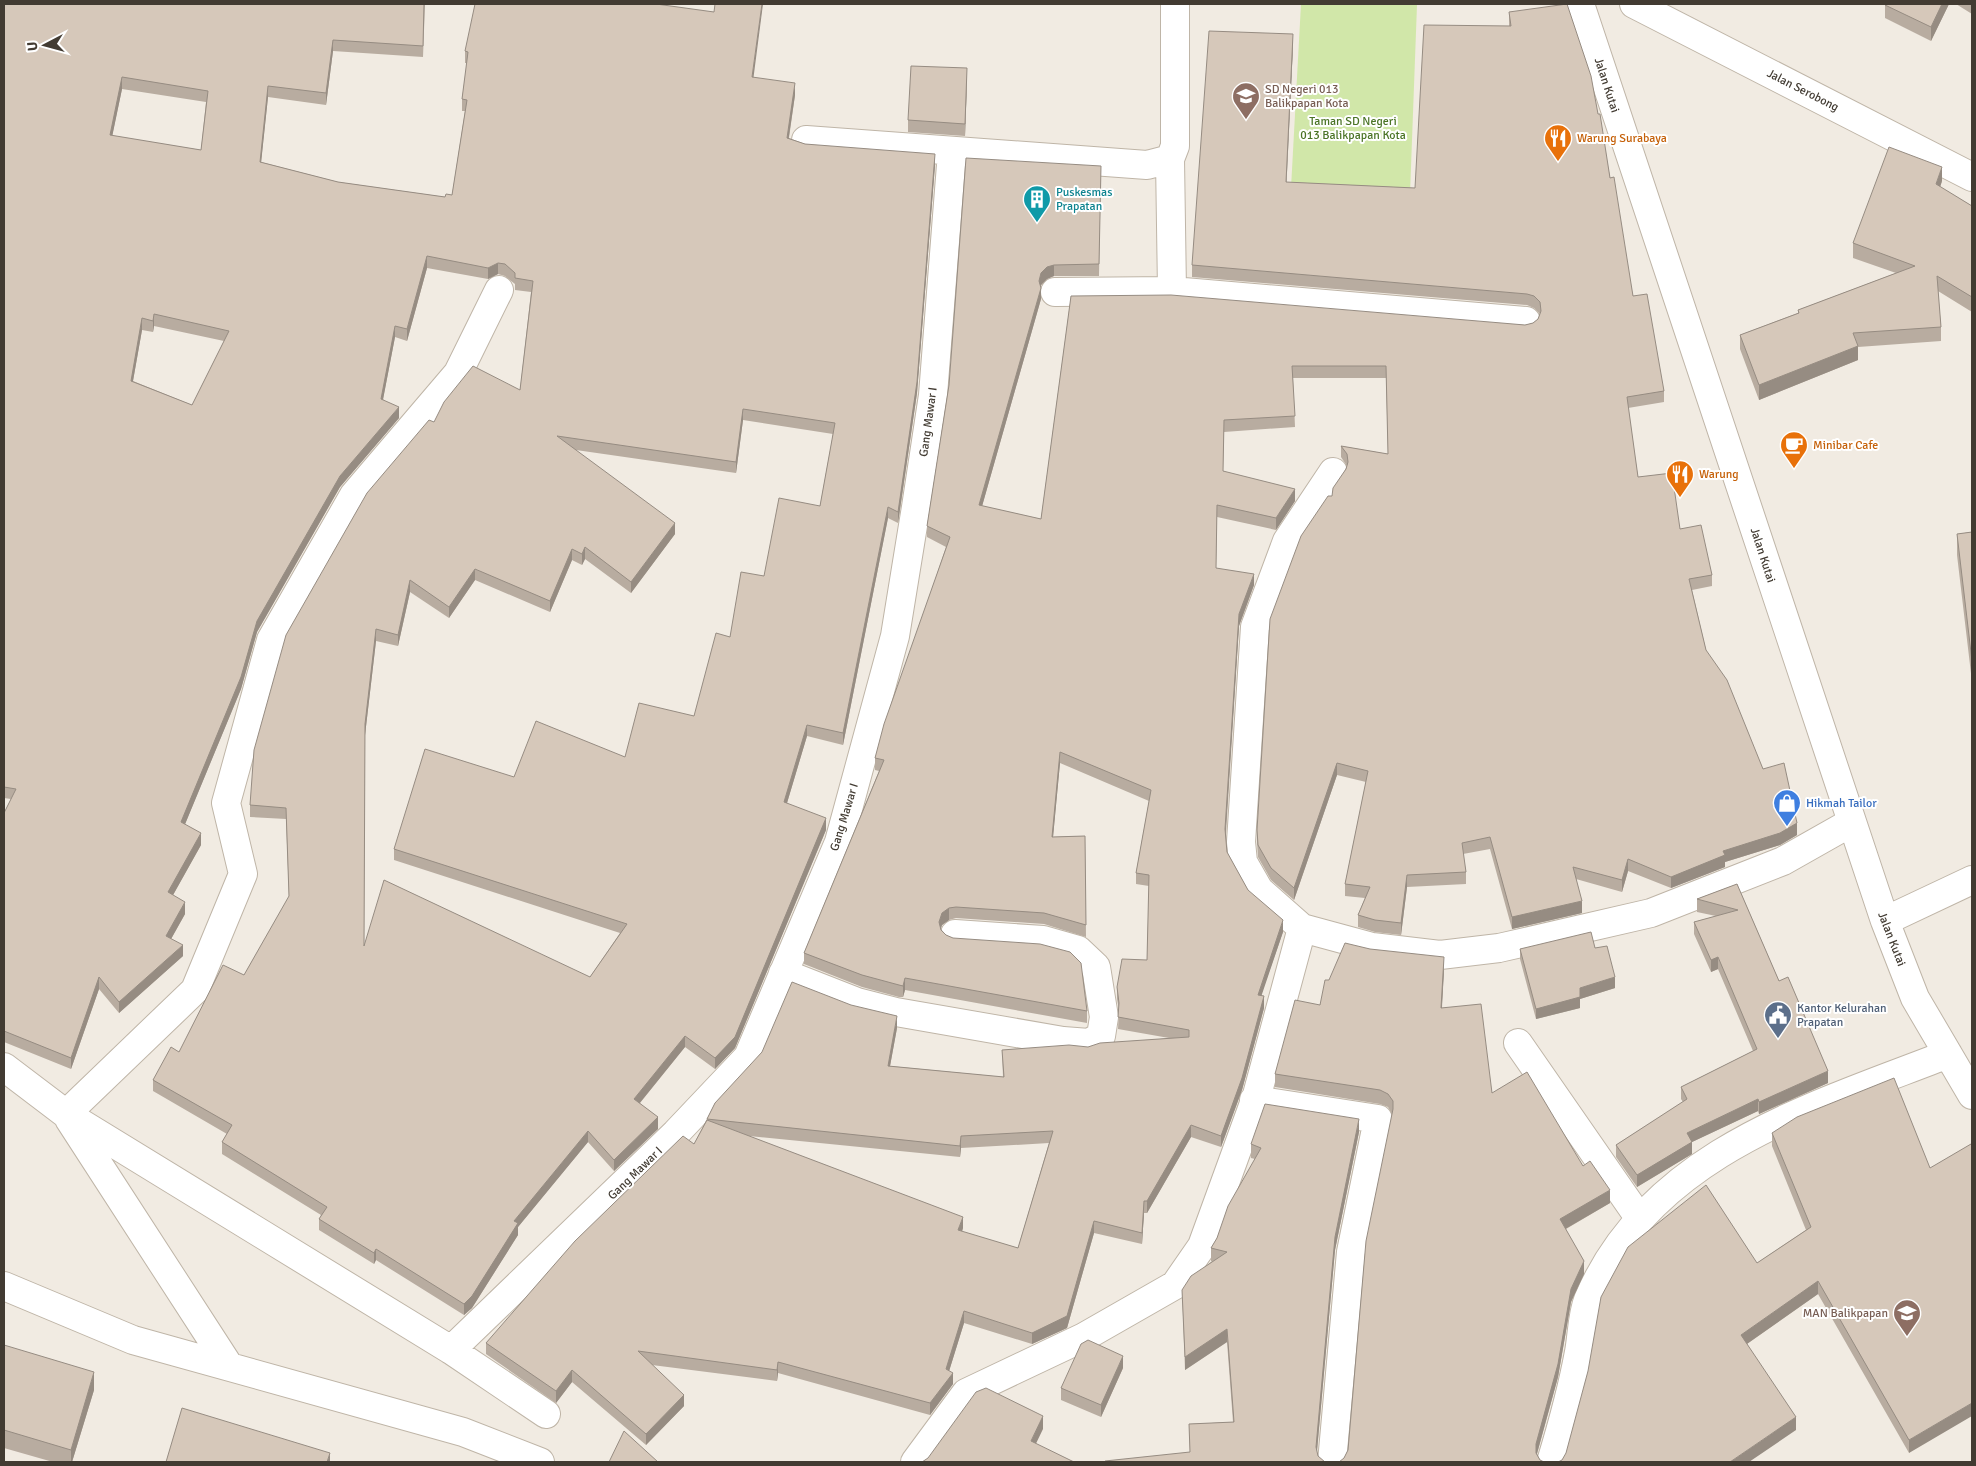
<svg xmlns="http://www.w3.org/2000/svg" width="1976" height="1466" viewBox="0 0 1976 1466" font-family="Signika,sans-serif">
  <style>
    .green { fill: #d1e7a9 }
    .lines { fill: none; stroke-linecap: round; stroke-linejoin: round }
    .minor-casing { stroke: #bfb5a7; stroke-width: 30 }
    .minor { stroke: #fff; stroke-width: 28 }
    .wall { fill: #b8aca0; fill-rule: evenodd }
    .shaded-wall { fill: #968c82 }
    .building { fill: #d6c8ba; stroke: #968c82; fill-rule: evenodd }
    .labels { text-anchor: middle; stroke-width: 4; stroke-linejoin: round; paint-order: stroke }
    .street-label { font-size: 12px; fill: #423b32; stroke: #fff }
    .education-label { font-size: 12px; fill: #785e54; stroke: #fff; text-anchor: start }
    .park-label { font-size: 12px; fill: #4b7426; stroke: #fff }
    .food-label { font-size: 12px; fill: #c56008; stroke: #fff; text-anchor: start }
    .culture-label { font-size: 12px; fill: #0d838f; stroke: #fff; text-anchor: start }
    .shop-label { font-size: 12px; fill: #366cbe; stroke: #fff; text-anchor: start }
    .service-label { font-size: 12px; fill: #4e5e75; stroke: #fff; text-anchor: start }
  </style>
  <rect width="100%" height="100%" fill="#f1ebe2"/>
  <path class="green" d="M1301 4 1417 5 1410 194 1291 188Z"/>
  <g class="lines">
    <g class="minor-casing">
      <path id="minor" d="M1580 4 1885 921 1915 998 1972 1095
        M1634 4 1972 177
        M806 140 1147 165 1170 159 1175 146V4
        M1170 159 1172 291
        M1055 292 1172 291 1526 321
        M1333 472 1287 541 1255 627 1241 842 1243 862 1259 890 1302 928 1372 947 1440 955 1499 948 1651 913 1783 861 1852 822
        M1885 921 1972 880
        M783 973 857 1002 896 1012 1063 1041 1089 1043 1101 1036 1104 1017 1096 967 1078 950 1043 940 955 934
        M1518 1043 1640 1219
        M4 1067 66 1114 451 1350 546 1414
        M1254 1100 1378 1119 1351 1252 1332 1462
        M66 1114 195 990 243 874 226 803 271 640 354 495 458 373 499 290
        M69 1119 229 1366
        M4 1286 133 1340 463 1432 540 1462
        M451 1350 676 1133 748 1057 839 842 895 636 916 507 933 395 952 152
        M915 1462 966 1393 1084 1337 1175 1285 1202 1246 1257 1095 1302 928
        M1551 1462C1562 1426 1572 1390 1579 1352 1582 1336 1582 1315 1588 1300 1650 1153 1812 1107 1948 1054"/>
    </g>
    <use href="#minor" class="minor"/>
  </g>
  <path class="wall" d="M4 4H425L423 57 333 51 326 105 268 97 261 162 338 182 445 197 452 195 465 111H462V99L467 63H465V51L753 77 795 95 789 138 805 144 935 165 917 393 898 523 888 518 843 745 807 736 787 803 826 830 735 1048 715 1069 685 1047 640 1103 658 1129 614 1171 588 1142 518 1227V1235L472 1308 464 1315 376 1260 374 1264 319 1230V1219L321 1215 222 1154V1142L227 1134 153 1091V1080L179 1052 244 975 289 897 286 819 250 817V805L434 422 520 390 531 292 515 290V284L505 276 498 274 488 279 427 268 407 341 395 337 383 399 399 418 340 487 257 632 241 689 185 824 201 845 173 895 185 914 171 939 183 956 119 1013 99 989 71 1069 4 1042V813L11 799 4 798ZM122 89 206 102 201 150 112 136ZM154 326 224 341 192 405 133 381 142 330 153 332ZM743 420 833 434 820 506 764 576 730 637 694 716 625 757 514 777 394 849V860L620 933 590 977 364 946 365 735 376 641 398 646 410 592 449 618 475 580 550 612 572 560 582 565 585 559 631 593 675 534 576 450 736 473Z
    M1885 4H1949L1931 41 1885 18Z
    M1956 4H1972V14Z
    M1509 12 1598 114 1633 296 1664 391V402L1628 408 1638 477 1680 529 1712 575V586L1692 590 1706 650 1763 769 1797 835 1780 845 1725 862V867L1671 888 1628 871 1622 892 1576 879 1582 913 1512 929 1490 849 1463 854 1466 872V884L1407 887 1401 935 1375 932 1358 927V915L1365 898 1345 896V884L1366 782 1337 775 1294 900 1271 880 1258 857 1257 842V830L1332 496 1347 466 1341 457V446L1388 454 1386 378H1293L1295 427 1224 432 1223 471 1295 501 1276 530 1217 517 1216 568 1254 585 1239 626 1226 834 1227 852 1248 890 1283 932 1261 995 1264 1008 1242 1090 1221 1147 1191 1137 1147 1213H1144L1142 1244 1094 1233 1067 1328 1032 1344 964 1323 949 1371 953 1384 930 1415 778 1373 777 1381 652 1365 684 1406 646 1445 572 1382 556 1403 486 1354V1343L694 1144 715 1103 897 1028 890 1066 1003 1077 1002 1050 1088 1047 1169 1038 1118 1029 1119 1010 1117 999V987L1147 960 1149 886 1136 884V873L1149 801 1060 763 1053 837 1085 836 1086 937 1044 924 956 918 949 920 942 925 941 929 946 935 1087 1011V1023L905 990 903 997H899L862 987 804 964V953L879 771 875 770V758L946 547 927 537V526L949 385 1101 166 1099 276H1054L1047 279 1041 285V299L982 506 1041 519 1071 296 1525 325 1533 323 1538 319 1540 314 1534 308 1527 305 1192 277V265L1293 46 1286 182 1415 188 1509 26ZM749 1136 960 1157 961 1148 1049 1143 1018 1248 962 1232 963 1228Z
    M967 80 965 136 908 132V120Z
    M1942 181 1940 187 1972 206V312L1938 291 1941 327V341L1858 347V360L1759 400 1740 349V335L1798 313V310L1896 273 1853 258V243Z
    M1972 532V682L1957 555V534Z
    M1737 884 1779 981 1828 1083 1759 1114 1758 1111 1692 1142V1154L1637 1187 1616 1157V1145L1683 1102 1681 1099V1087L1753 1051 1718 969 1711 972 1694 934V922L1716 916 1697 912V899Z
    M1595 948 1615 988 1580 999V1008L1536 1019 1520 959V949Z
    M1444 970 1442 1008 1492 1093 1583 1166 1610 1203 1566 1229 1584 1274 1571 1302 1558 1377 1537 1454 1540 1460 1344 1458 1348 1450 1392 1114 1388 1107 1380 1104 1275 1087V1074L1320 1005 1329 980Z
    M1359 1132 1335 1250 1317 1452 1318 1456 1323 1462 1190 1453 1189 1424 1233 1422 1227 1342 1185 1370 1182 1290 1212 1261H1211V1248L1217 1238 1255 1159 1251 1158V1144Z
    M1772 1133 1930 1168 1909 1453 1818 1294 1747 1344 1796 1430 1562 1460 1757 1263 1806 1230 1772 1146Z
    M4 1345 94 1390 72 1462H53L4 1448Z
    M1123 1368 1101 1417 1061 1400V1388Z"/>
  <path class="shaded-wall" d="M762 4H763L752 89V77Z
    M1942 4H1949L1931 41V27Z
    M1293 34V46L1286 194V182Z
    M333 40V51L326 105V93Z
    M967 68V80L965 136V124Z
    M122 77V89L110 147V135Z
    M795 83V95L787 149V138Z
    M268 86V97L260 173V162Z
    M935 154V165L917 393 898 523V512Z
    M1942 167V181L1936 199V184Z
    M427 256V268L407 341V329Z
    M498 263V274L488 279V268Z
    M1054 265V276L1047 279 1041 285 1039 293V281L1041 273 1047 267Z
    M1041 288V299L979 517V505Z
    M154 314V326L153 332V321Z
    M142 318V330L131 392V381Z
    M395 326V337L381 410V399Z
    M1858 346V360L1759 400V385Z
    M399 407V418L340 487 257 632 241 689 181 834V822L257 621 340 476Z
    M743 409V420L736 473V462Z
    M1295 489V501L1276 530V518Z
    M888 507V518L843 745V733Z
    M675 523V534L631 593V582Z
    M585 547V559L582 565V554Z
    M572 549V560L550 612V601Z
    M475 569V580L449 618V607Z
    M1254 574V585L1239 626 1225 841V829L1239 614Z
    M410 580V592L398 646V635Z
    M376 629V641L365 735V724Z
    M807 725V736L784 813V802Z
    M1060 752V763L1052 848V837Z
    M1337 763V775L1294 900V888Z
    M826 818V830L735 1048 715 1069V1058Z
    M1797 823V835L1780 845 1725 862V867L1671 888V877L1723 851Z
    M201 833V845L168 904V892Z
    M1628 859V871L1622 892V880Z
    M1407 875V887L1401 935V923Z
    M1582 901V913L1512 929V917Z
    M185 902V914L166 948V936Z
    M949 908V920L942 925 939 933V922L942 913Z
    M1283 920V932L1258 1006V995Z
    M183 945V956L119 1013V1002Z
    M1444 957V970L1441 1021V1008Z
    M1718 957V969L1711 972V960Z
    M99 977V989L71 1069V1058Z
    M1615 977V988L1580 999V1008L1536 1019V1009L1580 988Z
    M905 978V990L903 997V986Z
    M1264 996V1008L1242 1090 1221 1147V1136Z
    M897 1016V1028L888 1077V1066Z
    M685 1036V1047L634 1110V1099Z
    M1828 1071V1083L1759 1114V1102Z
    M1758 1099V1111L1692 1142V1154L1637 1187V1175L1687 1133Z
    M658 1117V1129L614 1171V1160Z
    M1359 1119V1132L1335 1250 1316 1461V1447L1335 1237Z
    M1191 1125V1137L1147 1213V1201Z
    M588 1131V1142L518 1227V1235L472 1308 464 1315V1304L514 1221Z
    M961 1136V1148L960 1157V1146Z
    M1610 1190V1203L1560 1232V1219Z
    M1144 1201V1213L1142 1244V1233Z
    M963 1217V1228L958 1242V1230Z
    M1094 1221V1233L1067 1328 1032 1344V1333Z
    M376 1249V1260L374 1264V1253Z
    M1584 1261V1274L1571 1302 1558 1377 1536 1457V1444L1571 1289Z
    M1818 1281V1294L1741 1348V1335Z
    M964 1311V1323L946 1381V1369Z
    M1227 1329V1342L1185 1370V1357Z
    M1123 1356V1368L1101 1417V1405Z
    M778 1362V1373L777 1381V1370Z
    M572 1370V1382L556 1403V1391Z
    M94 1372V1390L72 1462H71V1450Z
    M953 1373V1384L930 1415V1403Z
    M684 1395V1406L646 1445V1434Z
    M1972 1403V1416L1909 1453V1440Z
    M1043 1416V1429L1031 1454V1441Z
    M1796 1417V1430L1749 1462H1730Z
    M330 1453V1462H327Z"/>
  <path class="building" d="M4 4H424L423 46 333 40 326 93 268 86 260 162 338 182 445 197 446 194 452 195 467 100 462 99 468 52 465 51 475 4H656L714 12 715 4H762L752 77 795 83 787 138 805 144 935 154 917 382 898 512 888 507 843 733 807 725 784 802 826 818 735 1037 715 1058 685 1036 634 1099 658 1117 614 1160 588 1131 514 1221 518 1223 472 1296 464 1304 376 1249 374 1253 319 1219 327 1207 222 1142 232 1125 153 1080 171 1047 179 1052 223 965 244 975 289 896 286 808 250 805 254 750 286 635 367 493 429 420 434 422 444 402 473 366 520 390 533 281 515 278V273L505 264 498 263 488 268 427 256 407 329 395 326 381 399 399 407 340 476 257 621 241 677 181 822 201 833 168 892 185 902 166 936 183 945 119 1002 99 977 71 1058 4 1031V813L16 789 4 787ZM122 77 208 91 201 150 110 135ZM154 314 229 331 192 405 131 381 142 318 153 321ZM743 409 835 423 820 506 779 498 764 576 741 572 730 637 716 633 694 716 639 703 625 757 536 721 514 777 425 749 394 849 627 924 590 977 384 880 364 946 365 724 376 629 398 635 410 580 449 607 475 569 550 601 572 549 582 554 585 547 631 582 675 523 557 436 736 462Z
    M1567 4 1591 76 1598 114H1600L1610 178 1614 177 1633 296 1647 294 1664 391 1627 397 1638 477 1672 473 1680 529 1701 525 1712 575 1689 579 1706 650 1727 680 1763 769 1784 763 1797 823 1780 833 1723 851 1725 855 1671 877 1628 859 1622 880 1573 867 1582 901 1512 917 1490 837 1462 843 1466 872 1407 875 1401 923 1375 920 1358 915 1370 887 1345 884 1368 771 1337 763 1294 888 1271 868 1258 845 1257 830 1270 619 1301 536 1328 496H1332L1333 488 1346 469 1348 462 1347 454 1341 446 1388 454 1386 366H1292L1295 416 1224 420 1223 471 1295 489 1276 518 1217 505 1216 568 1254 574 1239 614 1225 829 1227 852 1248 890 1283 920 1258 995 1264 996 1242 1078 1221 1136 1191 1125 1147 1201H1144L1142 1233 1094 1221 1067 1316 1032 1333 964 1311 946 1369 953 1373 930 1403 778 1362 777 1370 638 1351 684 1395 646 1434 572 1370 556 1391 486 1343 575 1241 683 1136 694 1144 707 1120 963 1217 958 1230 1018 1248 1053 1131 961 1136 960 1146 707 1119 715 1103 762 1052 792 982 851 1005 897 1016 888 1066 1004 1077 1002 1050 1069 1045 1088 1047 1100 1043 1189 1037V1030L1118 1017 1119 1003 1117 987 1122 959 1147 960 1149 875 1136 873 1151 790 1060 752 1052 837 1085 836 1086 925 1044 913 956 907 949 908 942 913 939 922 941 930 946 935 953 938 1040 944 1070 952 1081 963 1087 1011 905 978 903 986 899 985 862 975 804 953 884 760 875 758 884 724 950 537 927 526 949 385 966 158 1101 166 1099 264 1054 265 1047 267 1041 273 1039 281 1041 288 979 505 1041 519 1071 296 1171 295 1525 325 1533 323 1538 319 1541 311 1540 302 1534 296 1527 294 1192 265 1209 31 1293 34 1286 182 1415 188 1424 25 1511 26 1509 12Z
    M1885 4H1942L1931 27 1885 5Z
    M911 66 967 68 965 124 908 120Z
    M1889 147 1942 167 1936 184 1972 206V297L1937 276 1941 327 1853 333 1858 346 1759 385 1740 335 1799 313 1798 310 1915 266 1853 243Z
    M1972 532V661L1957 534Z
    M1737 884 1779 981 1788 977 1828 1071 1759 1102 1758 1099 1687 1133 1692 1142 1637 1175 1616 1145 1687 1099 1681 1087 1757 1049 1718 957 1711 960 1694 922 1738 910 1697 899Z
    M1591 932 1595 948 1607 946 1615 977 1580 988V997L1536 1009 1520 949Z
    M1345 943 1370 949 1444 957 1441 1008 1481 1004 1492 1093 1527 1072 1583 1166 1590 1161 1610 1190 1560 1219 1584 1261 1571 1289 1558 1364 1536 1444V1453L1540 1460 1544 1462H1339L1344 1458 1348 1450 1366 1241 1393 1109V1101L1388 1094 1380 1090 1275 1074 1295 1000 1320 1005 1325 980H1329Z
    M1894 1078 1930 1168 1971 1144 1972 1147V1403L1909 1440 1818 1281 1741 1335 1796 1417 1730 1462H1558L1562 1460 1566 1453 1588 1371 1601 1297 1628 1247 1706 1185 1757 1263 1811 1227 1772 1133 1797 1117Z
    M1265 1104 1359 1119 1335 1237 1316 1447 1318 1456 1325 1462H1105V1461L1190 1452 1189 1424 1234 1422 1227 1329 1185 1357 1182 1290 1191 1276 1227 1252 1211 1248 1217 1238 1228 1206 1261 1148 1251 1144Z
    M1088 1340 1123 1356 1101 1405 1061 1388 1081 1344Z
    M4 1345 94 1372 71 1450 4 1430Z
    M986 1388 1043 1416 1031 1441 1074 1462H922L928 1458 976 1392Z
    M182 1408 330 1453 327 1462H166Z
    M624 1431 658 1462H609Z"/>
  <defs>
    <g id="school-pin" transform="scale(1.4375)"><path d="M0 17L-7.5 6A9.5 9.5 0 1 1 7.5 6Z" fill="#8d6e63" stroke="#fff"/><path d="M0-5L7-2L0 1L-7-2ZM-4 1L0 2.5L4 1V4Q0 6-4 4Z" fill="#fff"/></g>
    <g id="restaurant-pin" transform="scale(1.4375)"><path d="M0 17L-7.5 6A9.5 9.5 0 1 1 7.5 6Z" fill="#e8710a" stroke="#fff"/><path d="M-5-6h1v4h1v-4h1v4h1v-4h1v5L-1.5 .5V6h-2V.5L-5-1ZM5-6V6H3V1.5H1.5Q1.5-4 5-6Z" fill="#fff"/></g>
    <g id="building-pin" transform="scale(1.4375)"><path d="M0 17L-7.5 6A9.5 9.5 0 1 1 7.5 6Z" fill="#0f9aa8" stroke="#fff"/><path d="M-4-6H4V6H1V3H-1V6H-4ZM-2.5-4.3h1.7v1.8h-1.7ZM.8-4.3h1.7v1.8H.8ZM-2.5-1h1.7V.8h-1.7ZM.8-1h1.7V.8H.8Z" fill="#fff"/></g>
    <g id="cafe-pin" transform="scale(1.4375)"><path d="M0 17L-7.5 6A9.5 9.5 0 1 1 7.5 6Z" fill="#e8710a" stroke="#fff"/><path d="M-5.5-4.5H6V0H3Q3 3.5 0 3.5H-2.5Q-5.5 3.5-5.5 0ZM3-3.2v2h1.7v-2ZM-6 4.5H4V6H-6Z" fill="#fff"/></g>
    <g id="shop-pin" transform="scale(1.4375)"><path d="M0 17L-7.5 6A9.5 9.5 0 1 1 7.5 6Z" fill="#3f7fe0" stroke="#fff"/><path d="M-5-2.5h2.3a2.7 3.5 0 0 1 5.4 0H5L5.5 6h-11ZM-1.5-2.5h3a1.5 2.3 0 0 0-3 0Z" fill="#fff"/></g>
    <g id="civic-pin" transform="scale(1.4375)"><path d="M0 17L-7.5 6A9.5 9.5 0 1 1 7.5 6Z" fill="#5c6f8a" stroke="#fff"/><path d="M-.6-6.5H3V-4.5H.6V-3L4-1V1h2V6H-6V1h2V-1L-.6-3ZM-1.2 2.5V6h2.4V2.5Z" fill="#fff"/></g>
  </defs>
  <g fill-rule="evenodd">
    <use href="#school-pin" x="1246" y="96"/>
    <use href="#restaurant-pin" x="1558" y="138"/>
    <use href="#building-pin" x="1037" y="199"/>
    <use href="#cafe-pin" x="1794" y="445"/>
    <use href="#restaurant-pin" x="1680" y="474"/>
    <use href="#shop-pin" x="1787" y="803"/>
    <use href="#civic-pin" x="1778" y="1015"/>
    <use href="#school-pin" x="1907" y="1313"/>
  </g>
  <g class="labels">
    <g class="street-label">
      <text transform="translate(1607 85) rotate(72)" y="4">Jalan Kutai</text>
      <text transform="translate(1803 90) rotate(27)" y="4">Jalan Serobong</text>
      <text transform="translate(928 422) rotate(-82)" y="4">Gang Mawar I</text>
      <text transform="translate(1763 555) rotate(72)" y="4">Jalan Kutai</text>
      <text transform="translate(844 817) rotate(-73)" y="4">Gang Mawar I</text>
      <text transform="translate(1892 939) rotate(69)" y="4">Jalan Kutai</text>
      <text transform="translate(635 1173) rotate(-44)" y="4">Gang Mawar I</text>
    </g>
    <g class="education-label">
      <text x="1265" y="93">SD Negeri 013<tspan x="1265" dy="14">Balikpapan Kota</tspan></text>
      <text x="1888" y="1317" text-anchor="end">MAN Balikpapan</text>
    </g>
    <g class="park-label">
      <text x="1353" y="125">Taman SD Negeri<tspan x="1353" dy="14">013 Balikpapan Kota</tspan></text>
    </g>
    <g class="food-label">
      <text x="1577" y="142">Warung Surabaya</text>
      <text x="1813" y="449">Minibar Cafe</text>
      <text x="1699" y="478">Warung</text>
    </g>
    <g class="culture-label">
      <text x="1056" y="196">Puskesmas<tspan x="1056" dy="14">Prapatan</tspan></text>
    </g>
    <g class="shop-label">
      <text x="1806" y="807">Hikmah Tailor</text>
    </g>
    <g class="service-label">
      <text x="1797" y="1012">Kantor Kelurahan<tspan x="1797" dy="14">Prapatan</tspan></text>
    </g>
  </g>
  <rect width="1976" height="1466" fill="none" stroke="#423b32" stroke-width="10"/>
  <g transform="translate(45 45) rotate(264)" stroke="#ffffff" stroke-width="4" paint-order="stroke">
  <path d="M0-4L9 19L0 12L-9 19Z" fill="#423b32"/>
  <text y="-8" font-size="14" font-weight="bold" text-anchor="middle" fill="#423b32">U</text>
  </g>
</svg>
